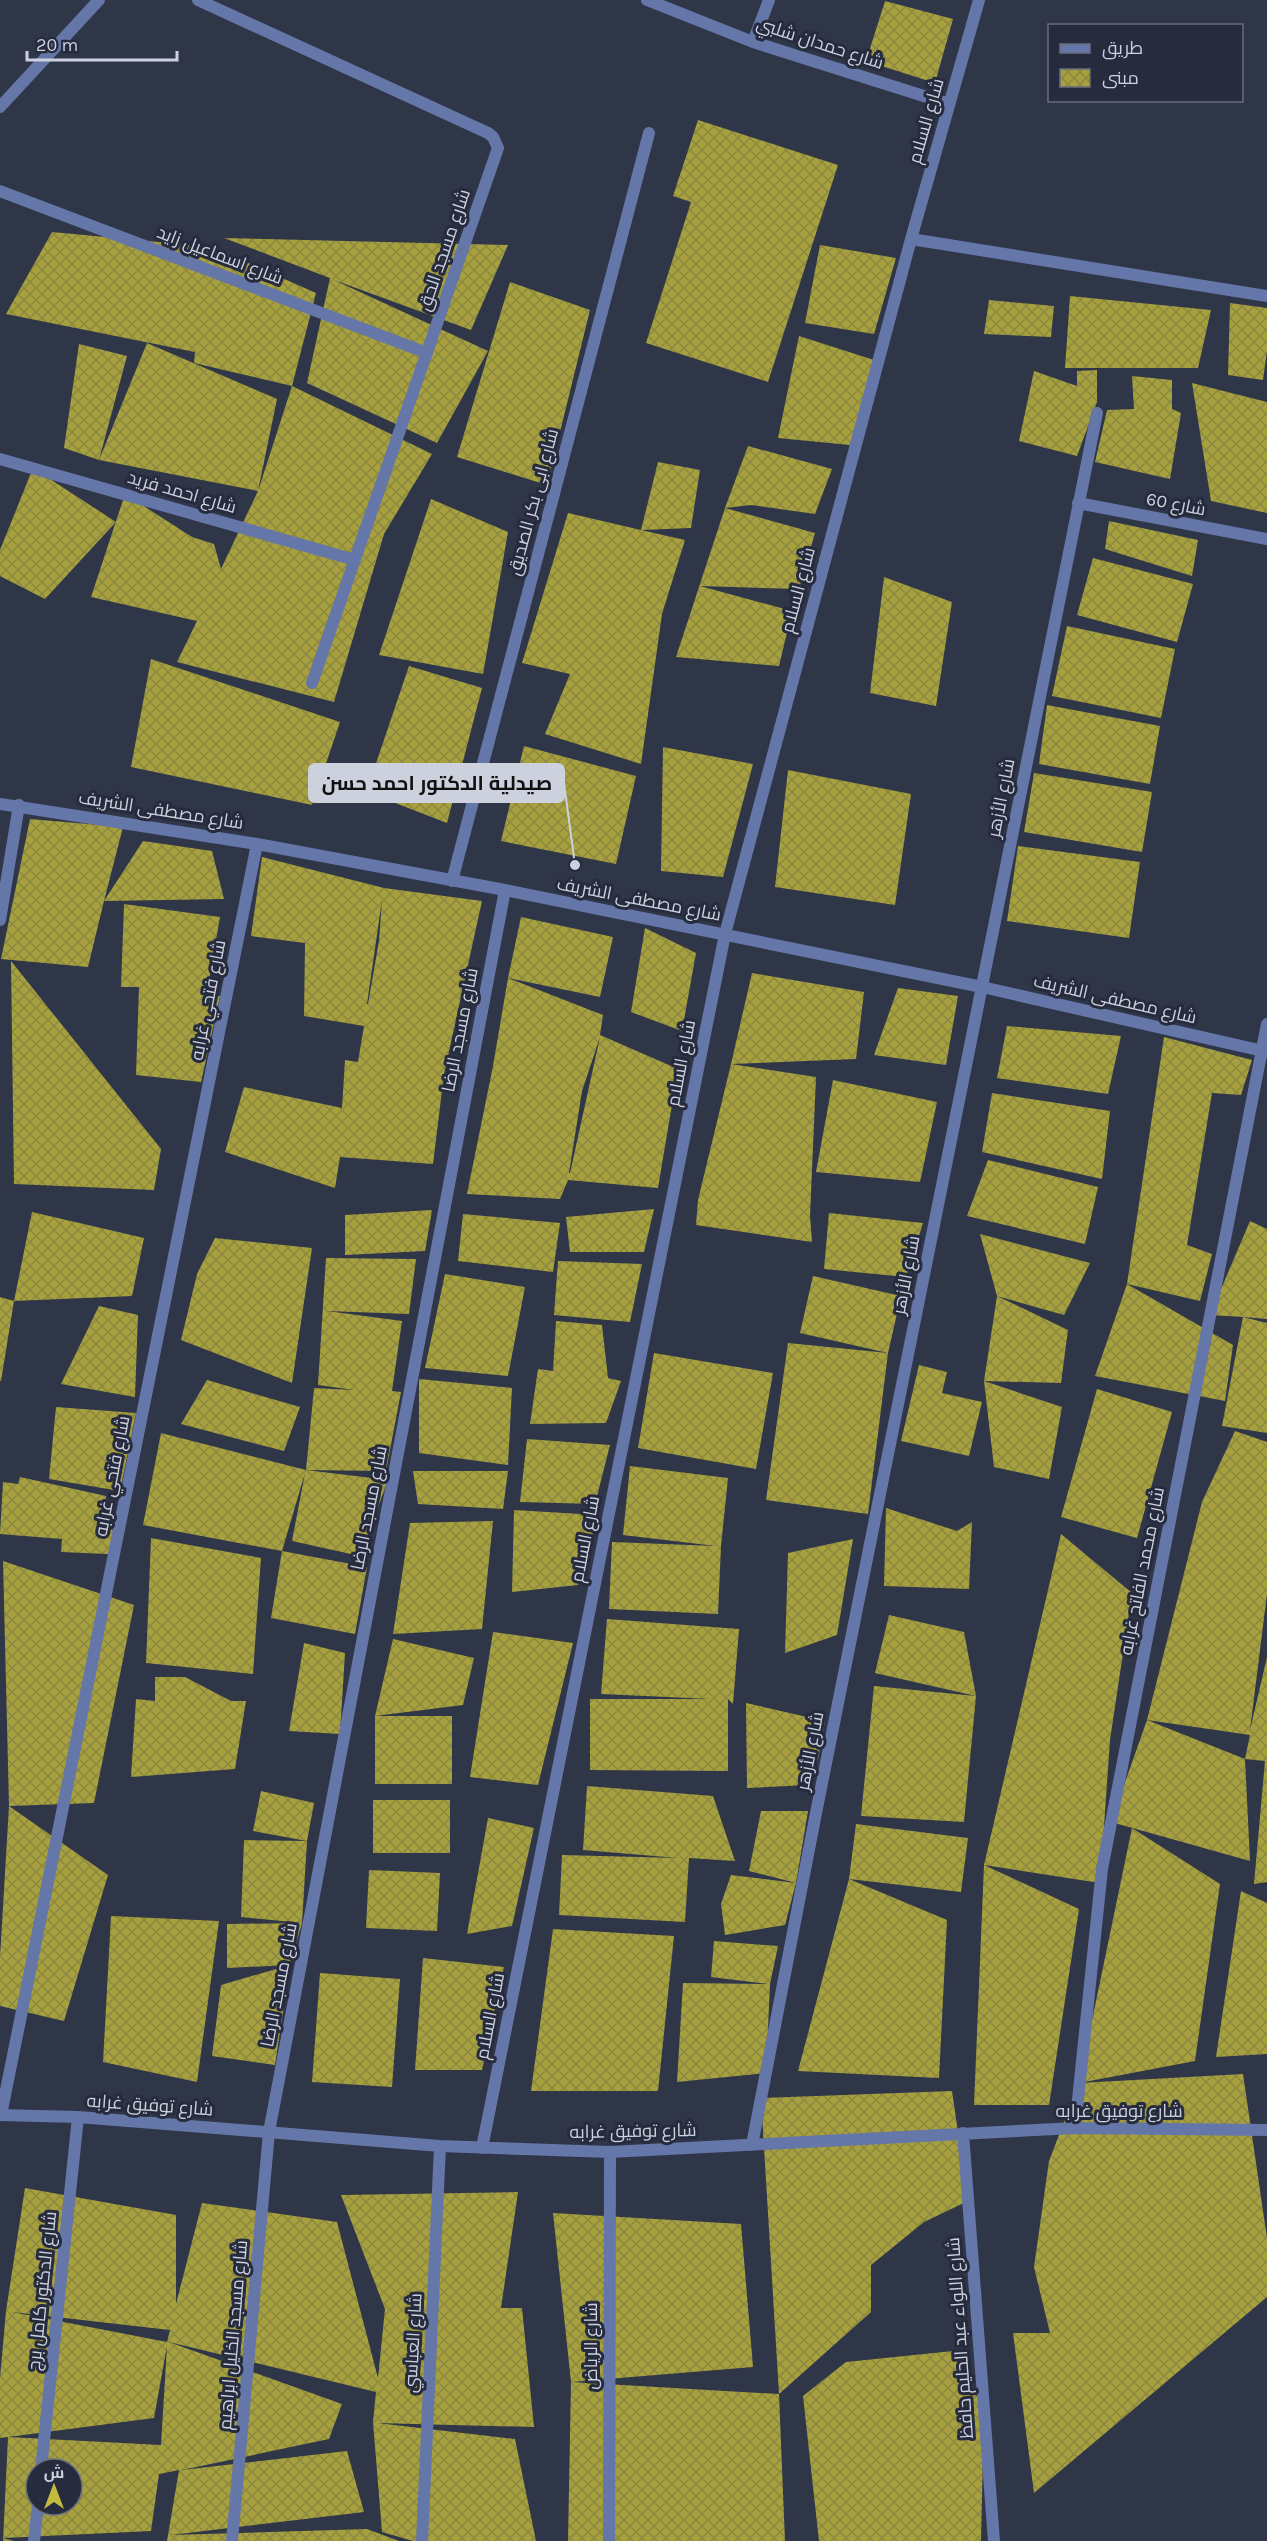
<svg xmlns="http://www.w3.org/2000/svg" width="1267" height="2541" viewBox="0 0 1267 2541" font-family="Karla,Cairo,sans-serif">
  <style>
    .building { fill: url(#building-cross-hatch); fill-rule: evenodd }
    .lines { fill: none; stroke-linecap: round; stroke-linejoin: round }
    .minor { stroke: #6576a8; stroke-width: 12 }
    .labels { text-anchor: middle; stroke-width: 6; stroke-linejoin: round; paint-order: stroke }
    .street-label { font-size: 18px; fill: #cdd1dd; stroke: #262c3e }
    .leader { fill: none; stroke: #cdd1dd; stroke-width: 2 }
    .callout-dot { fill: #cdd1dd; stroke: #262c3e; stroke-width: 2 }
    .callout { fill: #cdd1dd; stroke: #cdd1dd; stroke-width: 2 }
    .callout-label { font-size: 20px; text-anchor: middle; font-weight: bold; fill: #111 }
  </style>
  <defs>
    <pattern id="building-cross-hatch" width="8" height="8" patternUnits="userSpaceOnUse" patternTransform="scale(1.5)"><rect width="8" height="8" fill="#a6a03f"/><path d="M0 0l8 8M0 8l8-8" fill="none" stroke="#8c8840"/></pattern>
  </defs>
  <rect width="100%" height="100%" fill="#2f3648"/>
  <path class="building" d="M885 1 953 19 935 83 866 61Z
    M698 120 838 165 768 382 646 343 691 202 673 196Z
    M52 232 212 247 316 293 292 386 432 454 384 534 334 702 177 662 197 621 91 597 125 494 192 537 214 544 221 569 258 491 292 386 194 363 195 352 6 314Z
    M224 238 508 245 471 330 334 280 488 351 437 443 307 383 330 278Z
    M820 245 896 258 874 334 805 323Z
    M510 282 590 310 547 485 457 457Z
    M1070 296 1211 310 1198 368H1065Z
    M989 300 1054 306 1051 337 984 334Z
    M1230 303 1267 308V351L1263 380 1228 375Z
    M799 336 874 360 850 445 778 438Z
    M147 343 277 399 258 491 99 460 64 448 79 344 127 356 99 460Z
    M1097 370V402L1077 456 1019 441 1034 371 1077 386V371Z
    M1132 376 1172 380V409L1181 413 1170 479 1095 462 1107 410 1134 409Z
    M1192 383 1267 402V513L1211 501Z
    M748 446 832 469 815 514 751 505 725 508Z
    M658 462 700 470 691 528 641 530 685 540 662 614 641 764 545 734 570 674 522 663 568 513 641 530Z
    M33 468 116 522 45 599 0 576V550Z
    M431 499 508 532 483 674 379 655Z
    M725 508 815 533 799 589 700 586 792 611 779 666 676 657Z
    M1109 521 1198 540 1192 576 1105 549Z
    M1093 558 1193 584 1177 642 1077 615Z
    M884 577 952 602 936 706 870 693Z
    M1067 626 1175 649 1161 718 1052 696Z
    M151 659 340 722 312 805 131 767Z
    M409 666 482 688 447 823 385 799 368 787Z
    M1047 705 1160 726 1150 784 1039 764Z
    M524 746 636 776 616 864 501 841Z
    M663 747 753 764 723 877 661 871Z
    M788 770 911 794 895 905 775 887Z
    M1034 773 1152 792 1142 852 1024 832Z
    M30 819 123 827 104 901 143 841 212 851 224 899 104 901 88 967 1 959Z
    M1018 846 1140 862 1129 938 1007 921Z
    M262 857 384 888 482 901 444 1074 433 1164 340 1157 335 1188 225 1152 244 1087 342 1108 345 1060 358 1062 364 1026 304 1016 305 943 251 936ZM382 900 379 941 368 1004H367Z
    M124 904 220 917 206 997 220 996 201 1082 136 1075 139 987H121Z
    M521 917 613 937 600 997 508 978 603 1015 600 1035 678 1069 658 1188 568 1180 560 1199 467 1194 493 1066 508 978ZM600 1037 570 1173H569L582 1091Z
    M645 928 696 953 682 1031 631 1012Z
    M11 961 161 1149 154 1190 14 1184Z
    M752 973 864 992 856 1059 731 1064Z
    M898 988 958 996 946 1065 874 1055Z
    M1007 1026 1121 1036 1108 1094 997 1078Z
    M1164 1037 1252 1060 1241 1095 1212 1093 1187 1245 1212 1254 1200 1301 1127 1284Z
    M731 1064 816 1077 810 1216 812 1242 696 1225 698 1200Z
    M833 1080 937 1102 920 1182 816 1172Z
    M992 1093 1110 1111 1102 1179 982 1152Z
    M988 1160 1098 1187 1085 1244 967 1216Z
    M654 1209 644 1252H570L566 1217Z
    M432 1210 425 1251 345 1255V1215Z
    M32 1212 144 1238 132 1296 14 1301Z
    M829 1213 923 1223 906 1277 824 1269Z
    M463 1214 560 1223 553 1272 458 1261Z
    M1250 1221 1267 1229V1319L1243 1317 1267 1323V1433L1222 1426 1243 1317 1210 1315Z
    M980 1234 1090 1263 1064 1315 997 1296 1068 1330 1061 1383 984 1381 997 1296Z
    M215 1238 312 1248 292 1383 181 1340 197 1274Z
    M326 1258 416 1259 409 1314 327 1311 402 1321 392 1391 401 1392 386 1471 306 1470 388 1480 360 1556 292 1541 305 1473 282 1551 143 1525 161 1433 306 1470 314 1388 354 1390 318 1385Z
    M558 1261 642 1264 630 1322 554 1315Z
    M445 1274 525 1287 508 1376 425 1368Z
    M813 1276 901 1296 888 1353 800 1333Z
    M1127 1284 1233 1345 1225 1401 1095 1376Z
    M0 1297 14 1301 1 1381H0Z
    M99 1306 138 1315 135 1397 61 1384Z
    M556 1321 602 1325 608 1378 621 1381 606 1423 530 1424 538 1369 553 1371Z
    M788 1343 888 1353 868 1514 766 1500Z
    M654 1353 773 1373 756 1469 638 1448Z
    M919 1365 947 1372 942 1393 982 1402 969 1456 901 1441Z
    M419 1379 512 1388 508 1465 419 1453Z
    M207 1380 300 1407 284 1451 181 1424Z
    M984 1381 1062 1407 1049 1479 994 1467Z
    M1097 1389 1172 1412 1137 1538 1061 1517Z
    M56 1407 136 1413 120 1491 49 1479Z
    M1235 1431 1267 1442V1594L1250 1730 1267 1657V1882L1254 1884 1265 1761 1245 1759 1250 1735 1147 1720 1245 1759 1250 1861 1111 1822 1147 1720 1202 1502Z
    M527 1439 610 1445 595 1504 520 1502Z
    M630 1466 728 1478 721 1546 718 1614 609 1609 612 1542 716 1546 623 1535Z
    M413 1471H508L503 1509 418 1504Z
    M20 1477 106 1496 104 1529 114 1530 108 1554 61 1552 62 1539 0 1534 3 1482 18 1484Z
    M886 1508 957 1531 972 1522 969 1589 884 1586Z
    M514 1510 598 1515 578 1585 512 1592Z
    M493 1521 482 1629 393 1634 410 1523Z
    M1061 1534 1132 1593 1110 1740 1100 1883 984 1865Z
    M151 1538 261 1558 253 1674 146 1663Z
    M853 1539 837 1635 785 1653 788 1553Z
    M282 1551 367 1567 355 1634 271 1618Z
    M3 1561 134 1605 94 1803 9 1806 108 1875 64 2021 0 2006V1957L9 1806Z
    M889 1615 964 1632 976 1696 875 1673Z
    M607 1619 739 1629 733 1704 728 1699V1771L590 1770V1699H711L601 1694Z
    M493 1632 573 1643 538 1785 470 1777Z
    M393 1639 474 1658 463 1705 375 1716Z
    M304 1643 345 1653 340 1734 289 1731Z
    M155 1677H185L231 1701H246L235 1769 131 1777 136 1699 155 1701Z
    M874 1686 976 1696 964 1822 861 1816Z
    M746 1703 825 1721 818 1759 808 1785 747 1788Z
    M375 1716H452V1784H375Z
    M587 1786 713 1796 735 1861 689 1858 685 1922 559 1915 562 1855 678 1858 583 1850Z
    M261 1791 314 1803 307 1841 253 1831Z
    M373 1800H450V1853H373Z
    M761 1811H808L796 1883 749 1871Z
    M488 1818 534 1828 512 1926 467 1934Z
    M856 1824 968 1838 961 1892 849 1879Z
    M1132 1828 1220 1884 1195 2061 1079 2083Z
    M244 1840 307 1841 302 1923 241 1917Z
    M984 1865 1079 1909 1049 2105H974Z
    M369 1870 440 1873 437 1931 366 1928Z
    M731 1875 796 1883 785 1925 725 1935 721 1904Z
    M849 1879 947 1920 939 2078 798 2071Z
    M1241 1891 1267 1903V2054L1216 2057Z
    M111 1916 219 1921 197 2082 103 2062Z
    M302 1923 290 1965 275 2065 212 2056 221 1985 290 1965 227 1968V1924Z
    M553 1929 674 1936 658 2091H531Z
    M714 1941 778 1946 770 1984 766 2073 677 2082 683 1983 768 1984 711 1977Z
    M423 1958 504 1967 482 2070H415Z
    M320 1973 400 1979 392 2087 312 2082Z
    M1243 2074 1267 2238V2297L1034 2493 1013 2333H1050L1034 2267 1049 2161 1079 2083Z
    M952 2091 968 2201 924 2222 871 2265V2312L779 2394 785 2541H568L571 2382 779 2394 761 2098Z
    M25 2188 176 2215V2304L202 2203 337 2222 378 2378 385 2309 341 2195 518 2192 501 2308H522L534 2427 377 2423 515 2439 536 2541H413L382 2532 373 2422 376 2392 169 2342 342 2404 329 2439 182 2470 347 2451 364 2512 171 2535 367 2529 399 2541H167L179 2470 159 2474 151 2531 3 2538 14 2541H3L8 2437 0 2438V2378L6 2311ZM12 2312 170 2330 167 2342ZM167 2346 161 2445 8 2437 154 2418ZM36 2469H72V2505H36Z
    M553 2213 741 2224 753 2367 571 2382Z
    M953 2351 984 2410 981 2541H819L803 2396 846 2362Z"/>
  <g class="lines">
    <path class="minor" d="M198 0 488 133 493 137 498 148 312 683
      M647 0 753 42 949 104
      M753 42 769 0
      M0 107 99 0
      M0 191 427 353
      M911 239 1267 296
      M0 459 355 560
      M1078 503 1267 539
      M0 804 257 844 505 890 982 987 1267 1052
      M452 881 649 133
      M0 920 19 805
      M0 2115 78 2117 440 2146 610 2152 1075 2128 1267 2130
      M1 2115 257 844
      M1075 2128 1102 1869 1267 1024
      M963 2133 994 2541
      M752 2145 816 1813 1097 413
      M482 2148 725 934 911 239 979 0
      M41 2469 78 2117
      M34 2541 38 2505
      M232 2541 269 2132 505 890
      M422 2541 440 2146
      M609 2541 610 2152"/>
  </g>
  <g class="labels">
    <g class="street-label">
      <text transform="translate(820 43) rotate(18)" y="6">شارع حمدان شلبي</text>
      <text transform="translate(926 121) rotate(-74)" y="6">شارع السلام</text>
      <text transform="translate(444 250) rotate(-71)" y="6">شارع مسجد الحق</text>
      <text transform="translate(220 255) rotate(21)" y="6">شارع اسماعيل زايد</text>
      <text transform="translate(182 492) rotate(16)" y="6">شارع احمد فريد</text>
      <text transform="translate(533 502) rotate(-75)" y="6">شارع ابى بكر الصديق</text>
      <text transform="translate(1176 504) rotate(11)" y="6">شارع 60</text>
      <text transform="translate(798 590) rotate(-75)" y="6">شارع السلام</text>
      <text transform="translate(1001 798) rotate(-79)" y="6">شارع الأزهر</text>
      <text transform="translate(161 810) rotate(9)" y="6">شارع مصطفى الشريف</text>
      <text transform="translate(639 899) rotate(11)" y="6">شارع مصطفى الشريف</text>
      <text transform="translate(1115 999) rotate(13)" y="6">شارع مصطفى الشريف</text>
      <text transform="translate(208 1000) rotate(-79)" y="6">شارع فتحي غرابه</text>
      <text transform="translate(460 1030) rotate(-79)" y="6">شارع مسجد الرضا</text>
      <text transform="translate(681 1063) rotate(-79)" y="6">شارع السلام</text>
      <text transform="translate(906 1275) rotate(-79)" y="6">شارع الأزهر</text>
      <text transform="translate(112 1476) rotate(-79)" y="6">شارع فتحي غرابه</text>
      <text transform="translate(369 1508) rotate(-79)" y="6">شارع مسجد الرضا</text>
      <text transform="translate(585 1539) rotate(-79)" y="6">شارع السلام</text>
      <text transform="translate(1142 1571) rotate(-79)" y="6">شارع محمد الفاتح غرابه</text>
      <text transform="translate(810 1751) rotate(-79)" y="6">شارع الأزهر</text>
      <text transform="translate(279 1985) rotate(-79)" y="6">شارع مسجد الرضا</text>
      <text transform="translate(490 2016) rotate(-79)" y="6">شارع السلام</text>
      <text transform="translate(150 2105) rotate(4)" y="6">شارع توفيق غرابه</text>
      <text x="1119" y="2117">شارع توفيق غرابه</text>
      <text transform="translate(633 2131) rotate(-1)" y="6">شارع توفيق غرابه</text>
      <text transform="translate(42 2291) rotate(-84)" y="6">شارع الدكتور كامل برج</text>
      <text transform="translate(233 2335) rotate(-85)" y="6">شارع مسجد الخليل ابراهيم</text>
      <text transform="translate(960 2338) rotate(-94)" y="6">شارع اللواء عبد الحليم حافظ</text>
      <text transform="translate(413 2343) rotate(-87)" y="6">شارع العباسي</text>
      <text transform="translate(591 2346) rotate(-90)" y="6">شارع الرياض</text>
    </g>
  </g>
  <path class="leader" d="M575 865L564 783"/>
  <circle class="callout-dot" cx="575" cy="865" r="6"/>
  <rect class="callout" x="309" y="764" width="255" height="38" rx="6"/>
  <g class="callout-label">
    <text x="437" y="790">صيدلية الدكتور احمد حسن</text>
  </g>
  <rect x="1048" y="24" width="195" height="78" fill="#262c3e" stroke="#696e7e" stroke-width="1.5"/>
  <rect x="1060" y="44" width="30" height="9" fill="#6576a8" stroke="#696e7e" stroke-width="1.5"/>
  <text x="1102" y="54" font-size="18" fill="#cdd1dd">طريق</text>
  <rect x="1060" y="69" width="30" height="18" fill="url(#building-cross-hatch)" stroke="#696e7e" stroke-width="1.5"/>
  <text x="1102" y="84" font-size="18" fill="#cdd1dd">مبنى</text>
  <g transform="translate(54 2487)"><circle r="28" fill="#262c3e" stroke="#696e7e" stroke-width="1.5"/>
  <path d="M0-4.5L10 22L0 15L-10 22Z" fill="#c4bc3d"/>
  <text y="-9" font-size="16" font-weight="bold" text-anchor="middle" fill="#cdd1dd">ش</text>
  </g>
  <path d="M27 51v9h150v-9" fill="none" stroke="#cdd1dd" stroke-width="3"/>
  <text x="36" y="51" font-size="18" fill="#cdd1dd" stroke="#262c3e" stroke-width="4.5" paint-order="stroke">20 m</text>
</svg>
